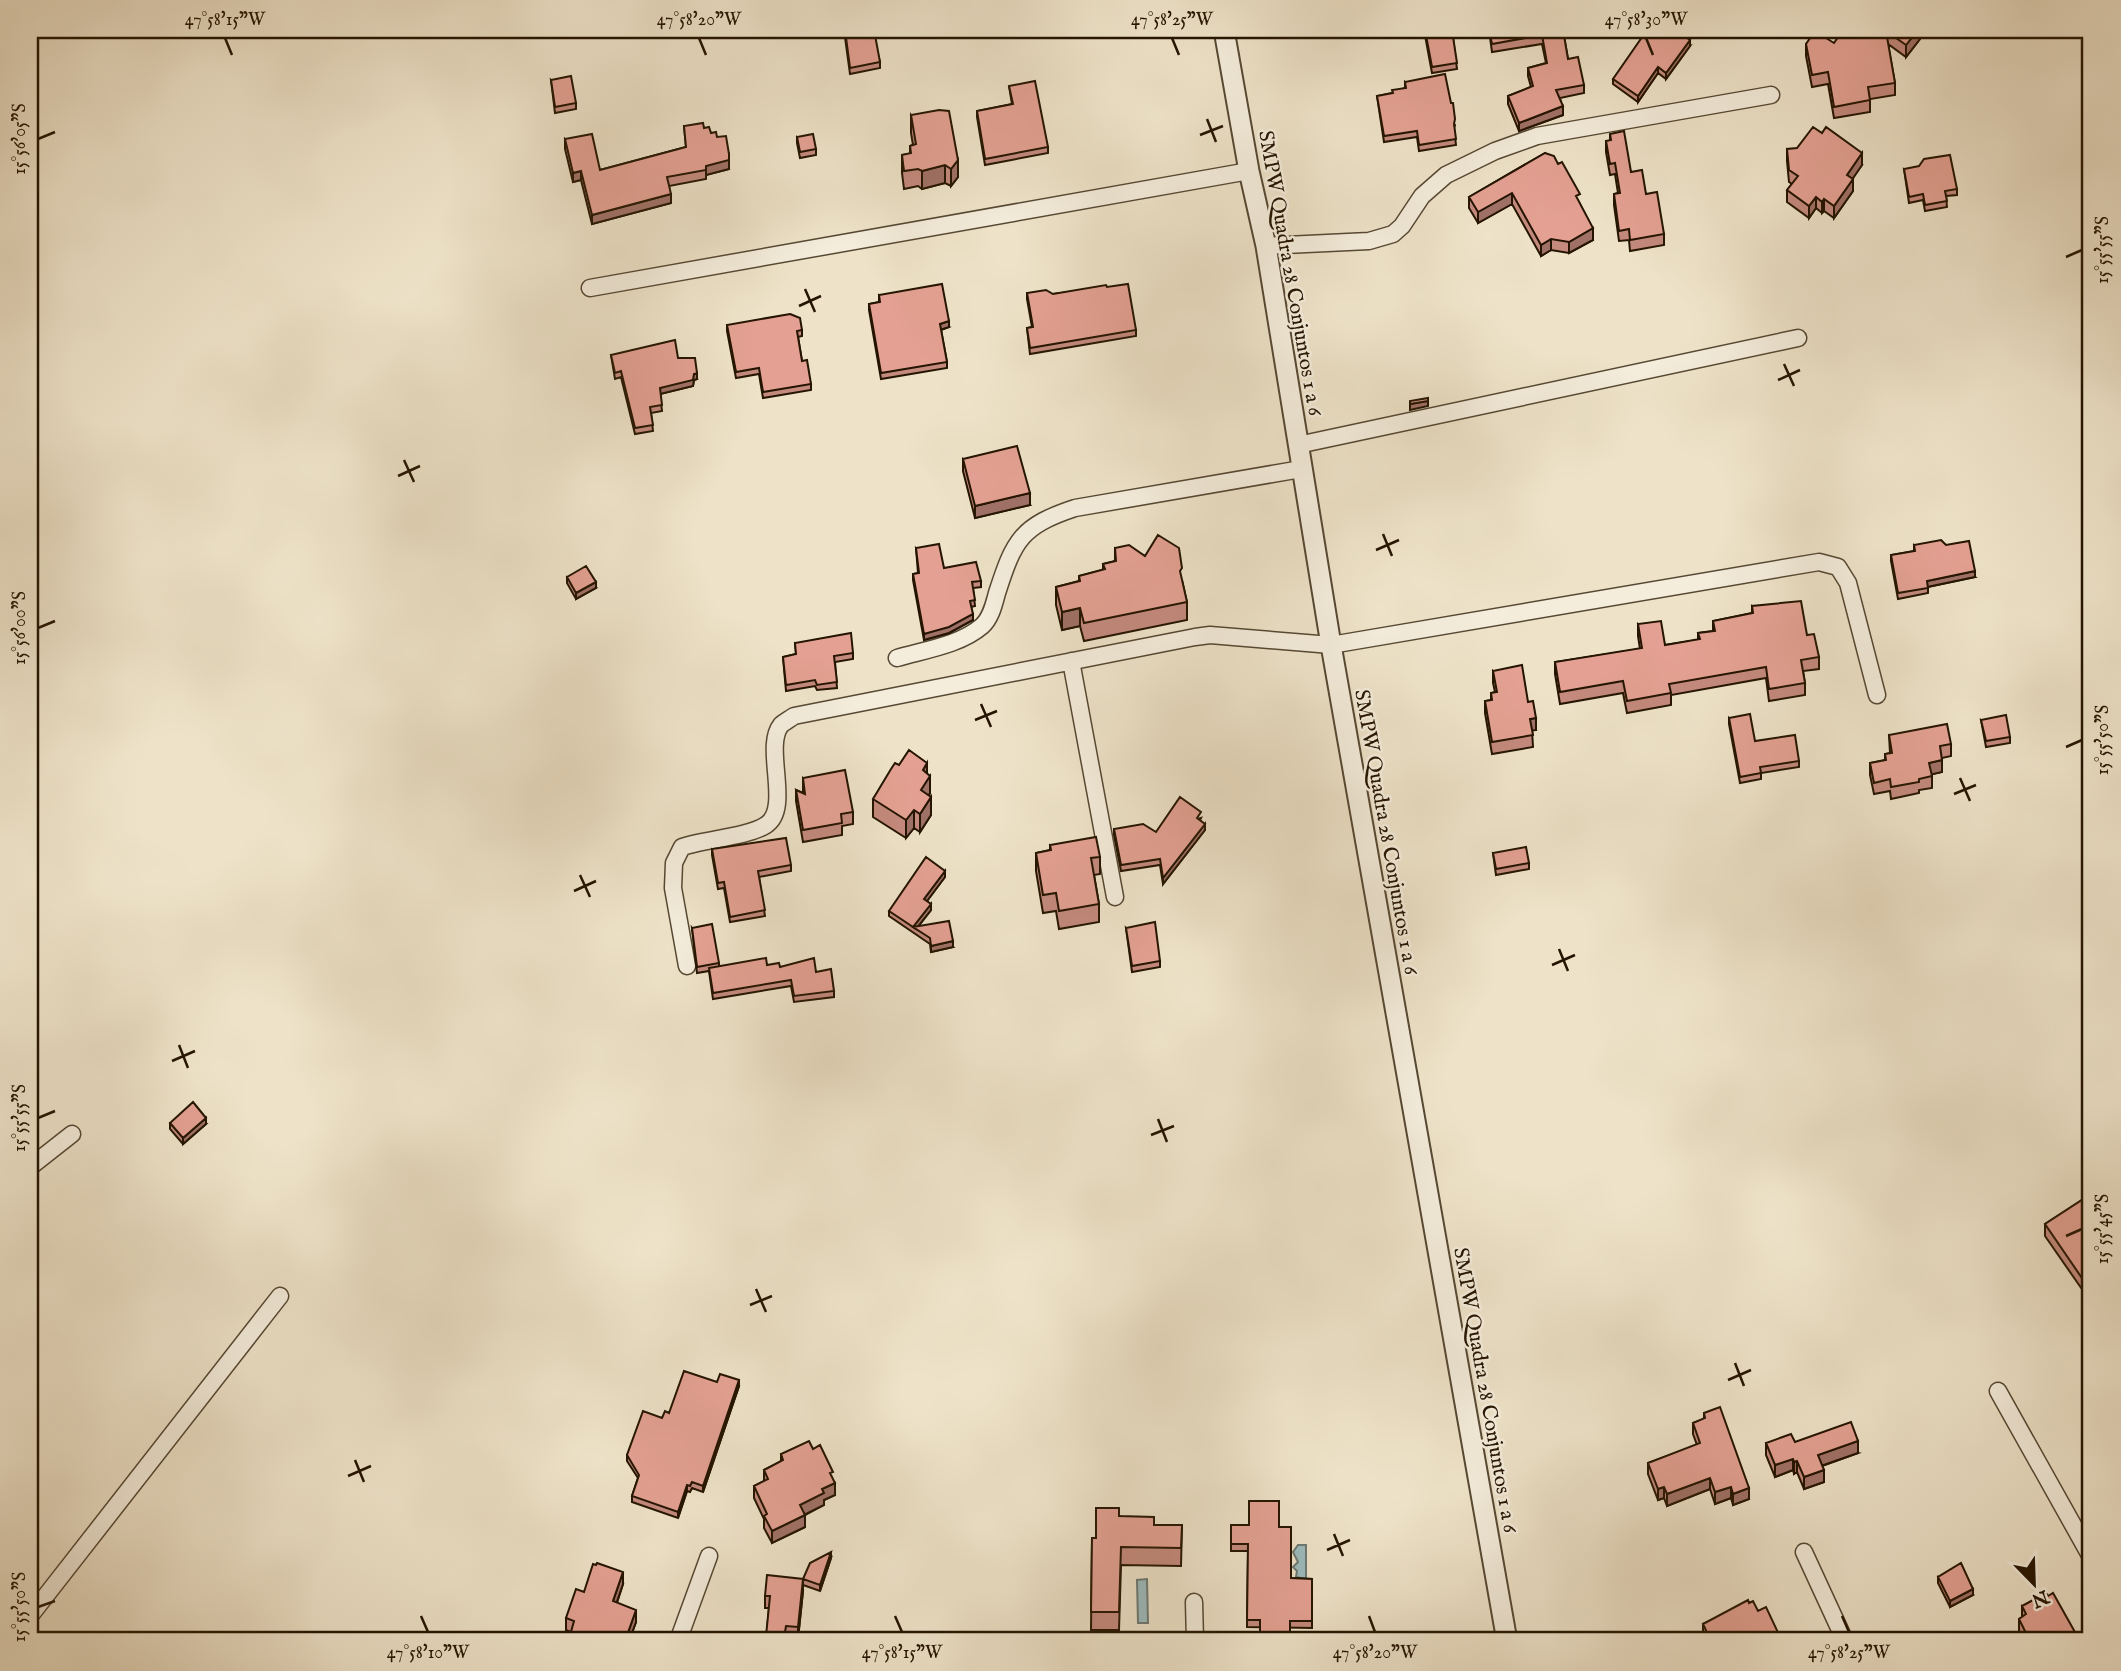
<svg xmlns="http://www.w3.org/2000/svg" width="2121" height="1671" viewBox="0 0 2121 1671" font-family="'IM FELL English',serif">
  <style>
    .water { fill: #9cbcbf; stroke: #6c7973; stroke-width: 2 }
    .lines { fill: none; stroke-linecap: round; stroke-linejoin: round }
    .minor-casing { stroke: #564833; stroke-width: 19 }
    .tertiary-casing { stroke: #564833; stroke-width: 23 }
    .minor { stroke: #f4eddc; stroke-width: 16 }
    .tertiary { stroke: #f4eddc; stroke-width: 19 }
    .wall { fill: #c48a7e; stroke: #241401; stroke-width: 2 }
    .shaded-wall { fill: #a07167; stroke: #241401; stroke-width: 2 }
    .building { fill: #e4a193; stroke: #241401; stroke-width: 2 }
    .ticks { fill: none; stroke: #241401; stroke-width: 2.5 }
    .labels { text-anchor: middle; stroke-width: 5; stroke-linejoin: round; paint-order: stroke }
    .street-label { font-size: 21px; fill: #241401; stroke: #f4eddc }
    .neatline { fill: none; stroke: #241401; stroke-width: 2.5 }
    .ticks-label { font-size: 18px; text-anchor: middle; fill: #241401 }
  </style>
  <rect width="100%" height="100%" fill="#eee3c9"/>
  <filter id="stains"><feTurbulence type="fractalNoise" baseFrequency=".00286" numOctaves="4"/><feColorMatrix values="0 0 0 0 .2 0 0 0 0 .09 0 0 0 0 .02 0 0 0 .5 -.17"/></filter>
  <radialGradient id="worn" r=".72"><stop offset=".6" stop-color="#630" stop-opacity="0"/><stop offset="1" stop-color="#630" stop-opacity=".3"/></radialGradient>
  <path class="water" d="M1298 1545H1306V1579L1296 1577 1297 1571 1293 1567 1298 1562 1293 1552Z
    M1147 1579 1148 1623H1138L1137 1580Z"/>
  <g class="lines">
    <g class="minor-casing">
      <path id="minor" d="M1266 246 1369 241 1393 234 1402 226 1422 196 1446 175 1495 151 1537 136 1771 95
        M590 288 1249 171
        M1298 445 1798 338
        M897 658C924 650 960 645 982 626 991 618 994 604 997 593 1014 540 1021 526 1075 508L1301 469
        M1071 661 1115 897
        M687 966 673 888 674 863 682 847C705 839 748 837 766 825 792 808 763 747 781 725 784 722 790 719 794 716L1195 637 1210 635 1331 645 1819 562 1838 567 1848 583 1877 695
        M30 1167 72 1134
        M1998 1391 2091 1557
        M1804 1552 1845 1641
        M1194 1602 1195 1641
        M30 1616 280 1296
        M678 1641 709 1556"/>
    </g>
    <g class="tertiary-casing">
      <path id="tertiary" d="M1224 30 1249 171 1266 246 1331 645 1507 1641"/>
    </g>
    <use href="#minor" class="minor"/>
    <use href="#tertiary" class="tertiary"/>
  </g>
  <path class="wall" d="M844 30H871L880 62V68L850 74Z
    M1037 30H1078L1038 37Z
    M1424 30H1452L1457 69 1432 73Z
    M1489 30H1563L1568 59 1584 85V93L1560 98 1563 115 1519 131 1508 104V96L1531 87 1528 76V68L1546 63 1542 44 1492 52Z
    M1920 30V39L1906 57 1888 44 1895 83V95L1870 99V112L1834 118 1828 84 1812 87 1806 56V44L1834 43 1857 31Z
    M1690 46 1666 79 1658 73 1638 102 1613 84V79Z
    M551 80 576 103V109L555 113Z
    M1405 82 1455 125 1454 128 1456 145 1419 151 1417 137 1384 142 1377 96 1392 93 1405 88Z
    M1009 86 1048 147V153L985 165 977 117V111L1012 104Z
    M911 115 958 177 951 186 945 183 922 189 918 186 904 189 902 173V155L910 154V146L913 145 911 133Z
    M684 126 704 128 717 137 729 169 706 175V179L669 186 671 203 592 224 581 180 573 182 565 149V139L600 170 686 147Z
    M1610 134 1631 172 1646 194 1664 234V245L1630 251 1629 240 1619 241 1614 205V194L1618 193 1615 174 1610 175 1606 152V141H1610Z
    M797 137 816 149V155L800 158 797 143Z
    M1787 149 1862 165 1852 179 1853 191 1834 218 1824 211 1822 213 1816 208 1809 218 1787 202V190L1792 184 1789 182 1787 161Z
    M1545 153 1580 204 1593 240 1569 253 1551 250 1541 256 1512 204 1478 223 1469 208V197Z
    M1904 169 1957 189V195L1946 196 1947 207 1925 211 1923 200 1909 203Z
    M1107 287 1136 330V336L1030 354 1027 328 1032 327 1027 299V293L1053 294Z
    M879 295 949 327 941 330 947 362V368L881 379 869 310V304L879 302Z
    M727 325 802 330V336L798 337 802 361 811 384V390L763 398 759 374 736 378 727 331Z
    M611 355 678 358 697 379 694 380 693 386 660 394 662 411 651 413 653 431 635 434 621 377 615 379Z
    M963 459 1030 505 975 518 963 471Z
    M1914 545 1975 577 1928 587V593L1898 599 1891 561V555L1914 551Z
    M916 548 944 568 981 581V587L973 588 975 606 971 607 973 620 949 633 924 640 913 580V574L918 573Z
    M1115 548 1145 556 1182 580 1187 602V620L1084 641 1080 626 1062 630 1056 605V587L1079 581V576L1103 570V564L1115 561Z
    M567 577 596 588 576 599 567 583Z
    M1752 606 1807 635 1819 657V669L1803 671 1805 683V695L1769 701 1766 678 1671 695V705L1627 713 1623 693 1560 704 1555 674V662L1640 649 1638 636V624L1665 645 1698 640V633L1713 631V621L1752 613Z
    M795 643 853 653V659L835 662 837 688 817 690 815 686 786 691 783 657 796 654Z
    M1493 671 1528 702 1536 730H1532L1533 747 1492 754 1485 713V701L1491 700V693L1495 692 1493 683Z
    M1729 718 1755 741 1799 761V767L1761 773V779L1740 783 1729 724Z
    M1981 720 2010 737V743L1986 747Z
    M1889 735 1951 744V756L1942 758V772L1932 774V788L1919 790V793L1891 799 1890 791 1874 794 1870 775V763L1885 760V754L1890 753Z
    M899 765 927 773 930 793 929 796 931 815 920 832 914 828 906 838 873 817V799Z
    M803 778 853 812V824L842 826V835L803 842 796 801V790L803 793Z
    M1201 818 1200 820 1205 830 1163 884 1160 865 1121 871 1114 835V829L1156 832Z
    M1050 845 1100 857V874L1094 875 1099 904V922L1059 929 1056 911 1043 913 1036 871V853L1050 850Z
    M712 849 791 865V871L759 877 765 916 730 922 724 888 718 889 712 855Z
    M1493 853 1529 863V869L1496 875Z
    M945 877 927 901 931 910 918 927 953 947 931 952 930 944 889 916V911Z
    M692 928 719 963V966L767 965 816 972 834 991V997L794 1002 791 986 713 999 709 971 697 973Z
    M1126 928 1160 961V967L1132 972Z
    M170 1123 206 1124 183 1144 170 1129Z
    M2088 1196 2086 1295 2045 1236V1224Z
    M717 1382 739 1386 703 1492 692 1488 690 1492 687 1491 678 1518 632 1502V1496L638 1478 627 1461V1455L662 1418Z
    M1704 1413 1749 1499 1733 1505 1731 1498 1715 1504 1710 1489 1667 1506 1664 1498 1658 1500 1648 1474V1463L1697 1445 1693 1434V1423L1704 1419Z
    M1795 1442 1858 1453 1822 1466 1824 1482 1804 1489 1797 1472 1794 1474 1793 1470 1775 1477 1766 1455V1443Z
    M813 1449 833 1480 835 1495 824 1500V1505L805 1515V1527L772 1543 764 1528V1519L754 1498V1486L764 1481V1470L781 1462V1454Z
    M1119 1516 1154 1525H1182L1181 1566 1121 1565 1119 1630H1091L1092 1538H1096Z
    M1231 1525 1279 1527 1291 1578 1312 1579V1628L1247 1627 1248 1551H1231Z
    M831 1558 820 1591 803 1585V1579Z
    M1938 1577 1973 1595 1950 1607 1938 1583Z
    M623 1584 617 1603 636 1622 629 1641H569L571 1632 566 1630V1618L584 1592Z
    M803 1591 798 1639 786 1638 785 1641H766L769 1608H765V1596Z
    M1749 1603 1782 1641H1706L1703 1635V1624Z
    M2022 1606 2080 1641 2022 1638 2019 1631V1619L2022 1617Z"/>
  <path class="shaded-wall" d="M1918 30H1920V39L1906 57V45Z
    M1690 40V46L1666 79V73Z
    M1658 67V73L1638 102V96Z
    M1563 106V115L1519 131V123Z
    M1862 153V165L1847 187V175Z
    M729 154V169L706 175V166Z
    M958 160V177L951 186V169Z
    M945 165V183L922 189V171Z
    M581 171V180L573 182V173Z
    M1853 179V191L1834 218V206Z
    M1512 193V204L1478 223V212Z
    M671 194V203L592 224V215Z
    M1816 197V208L1809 218V206Z
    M1824 199V211L1822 213V202Z
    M1593 228V240L1569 253V242Z
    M1551 239V250L1541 256V245Z
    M949 321V327L940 330V324Z
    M697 373V379L694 380 693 386 660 394V388Z
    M1428 401V406L1410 410V404Z
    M1030 493V505L975 518V506Z
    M1975 571V577L1927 587V581Z
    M596 582V588L576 599V593Z
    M1080 608V626L1062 630V612Z
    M973 614V620L949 633 924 640V634Z
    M1536 718V730L1530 731V719Z
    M1942 760V772L1929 775V763Z
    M927 763V780L930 776V793L921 808V790L923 770Z
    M931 797V815L920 832V814Z
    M914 810V828L906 838V820Z
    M1205 824V830L1163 884V878Z
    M945 871V877L924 905V899Z
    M931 904V910L916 929 913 927Z
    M953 941V947L931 952V946Z
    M206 1118V1124L183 1144V1138Z
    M2091 1280V1292L2086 1295V1284Z
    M739 1380V1386L703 1492V1486Z
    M1858 1441V1453L1818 1467V1455Z
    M1793 1459V1470L1775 1477V1465Z
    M1797 1461V1472L1794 1474V1462Z
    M1824 1470V1482L1804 1489V1477Z
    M1710 1478V1489L1667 1506V1494Z
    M835 1483V1495L824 1500V1505L800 1517V1505L822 1489Z
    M687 1485V1491L678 1518V1512Z
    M1664 1487V1498L1658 1500V1489Z
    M1731 1487V1498L1715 1504V1492Z
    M1749 1488V1499L1733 1505V1494Z
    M805 1515V1527L772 1543V1531Z
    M831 1552V1558L820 1591V1585Z
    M623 1572V1584L613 1613V1601Z
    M803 1579V1591L798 1639V1627Z
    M1973 1589V1595L1950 1607V1601Z
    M636 1610V1622L629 1641H625Z"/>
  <path class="building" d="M845 30H871L872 35H875L880 62 850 68Z
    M1425 30H1452L1457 63 1432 67Z
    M1489 30H1563L1568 59 1578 57 1584 85 1556 90 1563 106 1519 123 1508 96 1533 86 1528 68 1547 63 1542 35 1492 44Z
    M1647 30H1675L1690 40 1666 73 1658 67 1638 96 1613 79Z
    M1843 30H1855L1857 31 1858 30H1918L1906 45 1886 31 1895 83 1868 87 1870 100 1834 107 1828 72 1812 75 1806 44 1815 31 1834 43Z
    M1445 74 1451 103H1453L1455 119 1454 124 1456 139 1419 145 1417 131 1384 136 1377 96 1393 93 1392 90 1406 88 1405 82Z
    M571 76 576 103 555 107 551 80Z
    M1035 81 1048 147 985 159 977 111 1013 104 1009 86Z
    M939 110 949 111 958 160 951 169 945 165 922 171 918 169 904 171 902 155 911 153 910 146 916 144 911 115Z
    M703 123 704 128 709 127 711 133 716 132 717 137 726 136 729 154V160L706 166V170L667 177 671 194 592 215 581 171 573 173 565 139 592 134 600 170 686 147 684 126Z
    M1813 127 1822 133 1826 127 1862 153 1847 175 1853 179 1834 206 1824 199 1822 202 1816 197 1809 206 1787 190 1798 176 1789 170 1787 149 1797 148Z
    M1624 131 1631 172 1642 170 1646 194 1657 192 1664 234 1630 240 1629 229 1619 231 1614 194 1620 193 1615 163 1610 164 1606 141 1611 140 1610 134Z
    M813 134 816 149 800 152 797 137Z
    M1545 153 1554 156 1558 164 1562 162 1580 194 1576 196 1593 228 1569 242 1551 239 1541 245 1512 193 1478 212 1469 197Z
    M1950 155 1957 189 1945 191 1947 201 1925 205 1923 194 1909 197 1904 169 1919 166 1924 159Z
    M942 284 949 321 940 324 947 362 881 373 869 304 880 302 879 295Z
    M1128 284 1136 330 1030 348 1027 328 1033 327 1027 293 1046 290 1053 294 1106 285 1107 287Z
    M790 314 800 318 802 330 797 331 802 361 807 360 811 384 763 392 759 368 736 372 727 325Z
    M675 340 678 358H695L697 373 694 374 693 380 660 388 662 405 650 407 653 425 635 428 621 371 615 373 611 355Z
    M1428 398V401L1410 404V401Z
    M1017 446 1030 493 975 506 963 459Z
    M1158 535 1179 548 1182 568 1180 571 1187 602 1084 623 1080 608 1062 612 1056 587 1080 581 1079 576 1105 569 1103 564 1116 561 1115 548 1129 545 1145 556Z
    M1941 540 1946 545 1969 541 1975 571 1927 581 1928 588 1898 593 1891 555 1915 551 1914 545Z
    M939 544 944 568 976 562 981 581 972 582 975 600 970 601 973 614 949 627 924 634 913 574 919 573 916 548Z
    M586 566 596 582 576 593 567 577Z
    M1801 601 1807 635 1814 634 1819 657 1801 660 1805 683 1769 689 1766 667 1669 684 1671 693 1627 701 1623 681 1560 692 1555 662 1642 648 1638 624 1661 621 1665 645 1700 639 1698 633 1715 631 1713 621 1753 613 1752 606Z
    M851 633 853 653 834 656 837 682 817 685 815 680 786 685 783 657 796 654 795 643Z
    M1522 665 1528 702 1533 701 1536 718 1530 719 1533 735 1492 742 1485 701 1492 700 1491 693 1497 692 1493 671Z
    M1750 714 1755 741 1795 735 1799 761 1760 767 1761 773 1740 777 1729 718Z
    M2006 715 2010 737 1986 741 1981 720Z
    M1947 724 1951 744 1940 746 1942 760 1929 763 1932 776 1919 779V782L1891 787 1890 779 1874 783 1870 763 1886 760 1885 754 1892 753 1889 735Z
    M909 750 927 763 923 770 930 776 921 790 931 797 920 814 914 810 906 820 873 799 891 769 895 763 899 765Z
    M845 770 853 812 841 814 842 823 803 830 796 790 805 794 803 778Z
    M1180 797 1201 812 1197 818 1205 824 1163 878 1160 859 1121 865 1114 829 1143 824 1156 832Z
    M1096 837 1100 857 1091 858 1099 904 1059 911 1056 893 1043 895 1036 853 1051 850 1050 845Z
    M786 838 791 865 758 871 765 910 730 917 724 882 718 883 712 849Z
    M1526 847 1529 863 1496 869 1493 853Z
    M926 857 945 871 924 899 931 904 913 927 889 911Z
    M949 921 953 941 931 946 930 938 913 927Z
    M1155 922 1160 961 1132 966 1126 928Z
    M712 924 719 963 697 967 692 928Z
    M766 958 767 965 779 963 780 967 814 958 816 972 831 969 834 991 794 996 791 980 713 993 709 968Z
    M193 1102 206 1118 183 1138 170 1123Z
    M2088 1196 2091 1201V1280L2086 1284 2045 1224Z
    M684 1371 717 1382 720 1374 739 1380 703 1486 692 1482 690 1486 687 1485 678 1512 632 1496 639 1475 627 1455 643 1411 662 1418 665 1411 669 1413Z
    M1720 1407 1749 1488 1733 1494 1731 1487 1715 1492 1710 1478 1667 1494 1664 1487 1658 1489 1648 1463 1700 1443 1693 1423 1705 1418 1704 1413Z
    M1851 1422 1858 1441 1818 1455 1824 1470 1804 1477 1797 1461 1794 1462 1793 1459 1775 1465 1766 1443 1791 1434 1795 1442Z
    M809 1441 813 1449 820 1445 833 1472 830 1473 835 1483 822 1489 824 1493 800 1505 805 1515 772 1531 764 1516 767 1514 754 1486 768 1479 764 1470 783 1460 781 1454Z
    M1249 1501H1279V1527H1291V1578L1312 1579V1621H1290V1641H1260V1620H1247L1248 1544H1231V1525H1249Z
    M1096 1508H1119V1516L1154 1517V1525H1182L1181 1548 1121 1547 1119 1612H1091L1092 1538H1096Z
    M831 1552 820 1585 803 1579 810 1563Z
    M597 1563 623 1572 613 1601 636 1610 625 1641H577L569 1639 574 1621 566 1618 576 1589 584 1592 593 1564 596 1565Z
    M1961 1563 1973 1589 1950 1601 1938 1577Z
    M767 1575 803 1579 798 1627 786 1626 784 1638 766 1636 770 1596H765Z
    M2046 1593 2048 1596 2053 1593 2080 1641H2017L2027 1635 2019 1619 2026 1614 2022 1606Z
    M1748 1600 1749 1603 1753 1601 1758 1611 1766 1607 1782 1641H1738L1737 1638 1729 1641H1711L1703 1624Z"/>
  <path class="ticks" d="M225 38 232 55M699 38 706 55M1172 38 1179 55M1646 38 1653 55M1207 119 1216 142M1200 135 1223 126M38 139 55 132M2066 257 2082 250M805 289 815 312M799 306 821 296M1784 364 1794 386M1778 380 1800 370M404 460 414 482M398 476 420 466M1383 534 1392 556M1376 550 1399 540M38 628 55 621M981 704 991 727M975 720 997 711M2066 747 2082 740M1960 778 1970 801M1954 794 1976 785M580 875 590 897M574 891 596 881M1559 949 1568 971M1552 965 1575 955M179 1045 188 1068M172 1061 195 1051M38 1118 55 1111M1158 1119 1167 1142M1151 1135 1174 1126M2066 1236 2082 1229M756 1289 766 1312M750 1305 772 1296M1735 1363 1744 1386M1728 1380 1751 1370M355 1460 364 1482M348 1476 371 1466M1334 1534 1343 1556M1327 1550 1350 1540M38 1607 55 1601M421 1616 428 1632M895 1616 902 1632M1369 1616 1375 1632M1842 1616 1849 1632"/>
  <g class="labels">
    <g class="street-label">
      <text transform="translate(1291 273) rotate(80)" y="7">SMPW Quadra 28 Conjuntos 1 a 6</text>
      <text transform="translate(1387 832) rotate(80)" y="7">SMPW Quadra 28 Conjuntos 1 a 6</text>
      <text transform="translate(1486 1390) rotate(80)" y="7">SMPW Quadra 28 Conjuntos 1 a 6</text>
    </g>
  </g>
  <rect width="2121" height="1671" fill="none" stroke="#eee3c9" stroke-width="77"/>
  <g transform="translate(2034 1584) rotate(157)" stroke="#f4eddc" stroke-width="5" paint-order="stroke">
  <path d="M0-5L12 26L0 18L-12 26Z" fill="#241401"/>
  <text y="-10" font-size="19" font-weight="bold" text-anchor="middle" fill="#241401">N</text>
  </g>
  <rect x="38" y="38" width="2044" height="1594" class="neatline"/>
  <g class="ticks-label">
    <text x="225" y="25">47°58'15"W</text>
    <text x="699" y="25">47°58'20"W</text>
    <text x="1172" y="25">47°58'25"W</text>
    <text x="1646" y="25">47°58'30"W</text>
    <text transform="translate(19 139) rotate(-90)" y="6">15°56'05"S</text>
    <text transform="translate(2102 250) rotate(-90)" y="6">15°55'55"S</text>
    <text transform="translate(19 628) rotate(-90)" y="6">15°56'00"S</text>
    <text transform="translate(2102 740) rotate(-90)" y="6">15°55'50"S</text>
    <text transform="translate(19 1118) rotate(-90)" y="6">15°55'55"S</text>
    <text transform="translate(2102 1229) rotate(-90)" y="6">15°55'45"S</text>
    <text transform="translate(19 1607) rotate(-90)" y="6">15°55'50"S</text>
    <text x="428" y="1658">47°58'10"W</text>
    <text x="902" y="1658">47°58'15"W</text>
    <text x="1375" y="1658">47°58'20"W</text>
    <text x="1849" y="1658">47°58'25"W</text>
  </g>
  <rect width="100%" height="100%" filter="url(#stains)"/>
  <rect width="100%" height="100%" fill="url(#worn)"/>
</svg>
